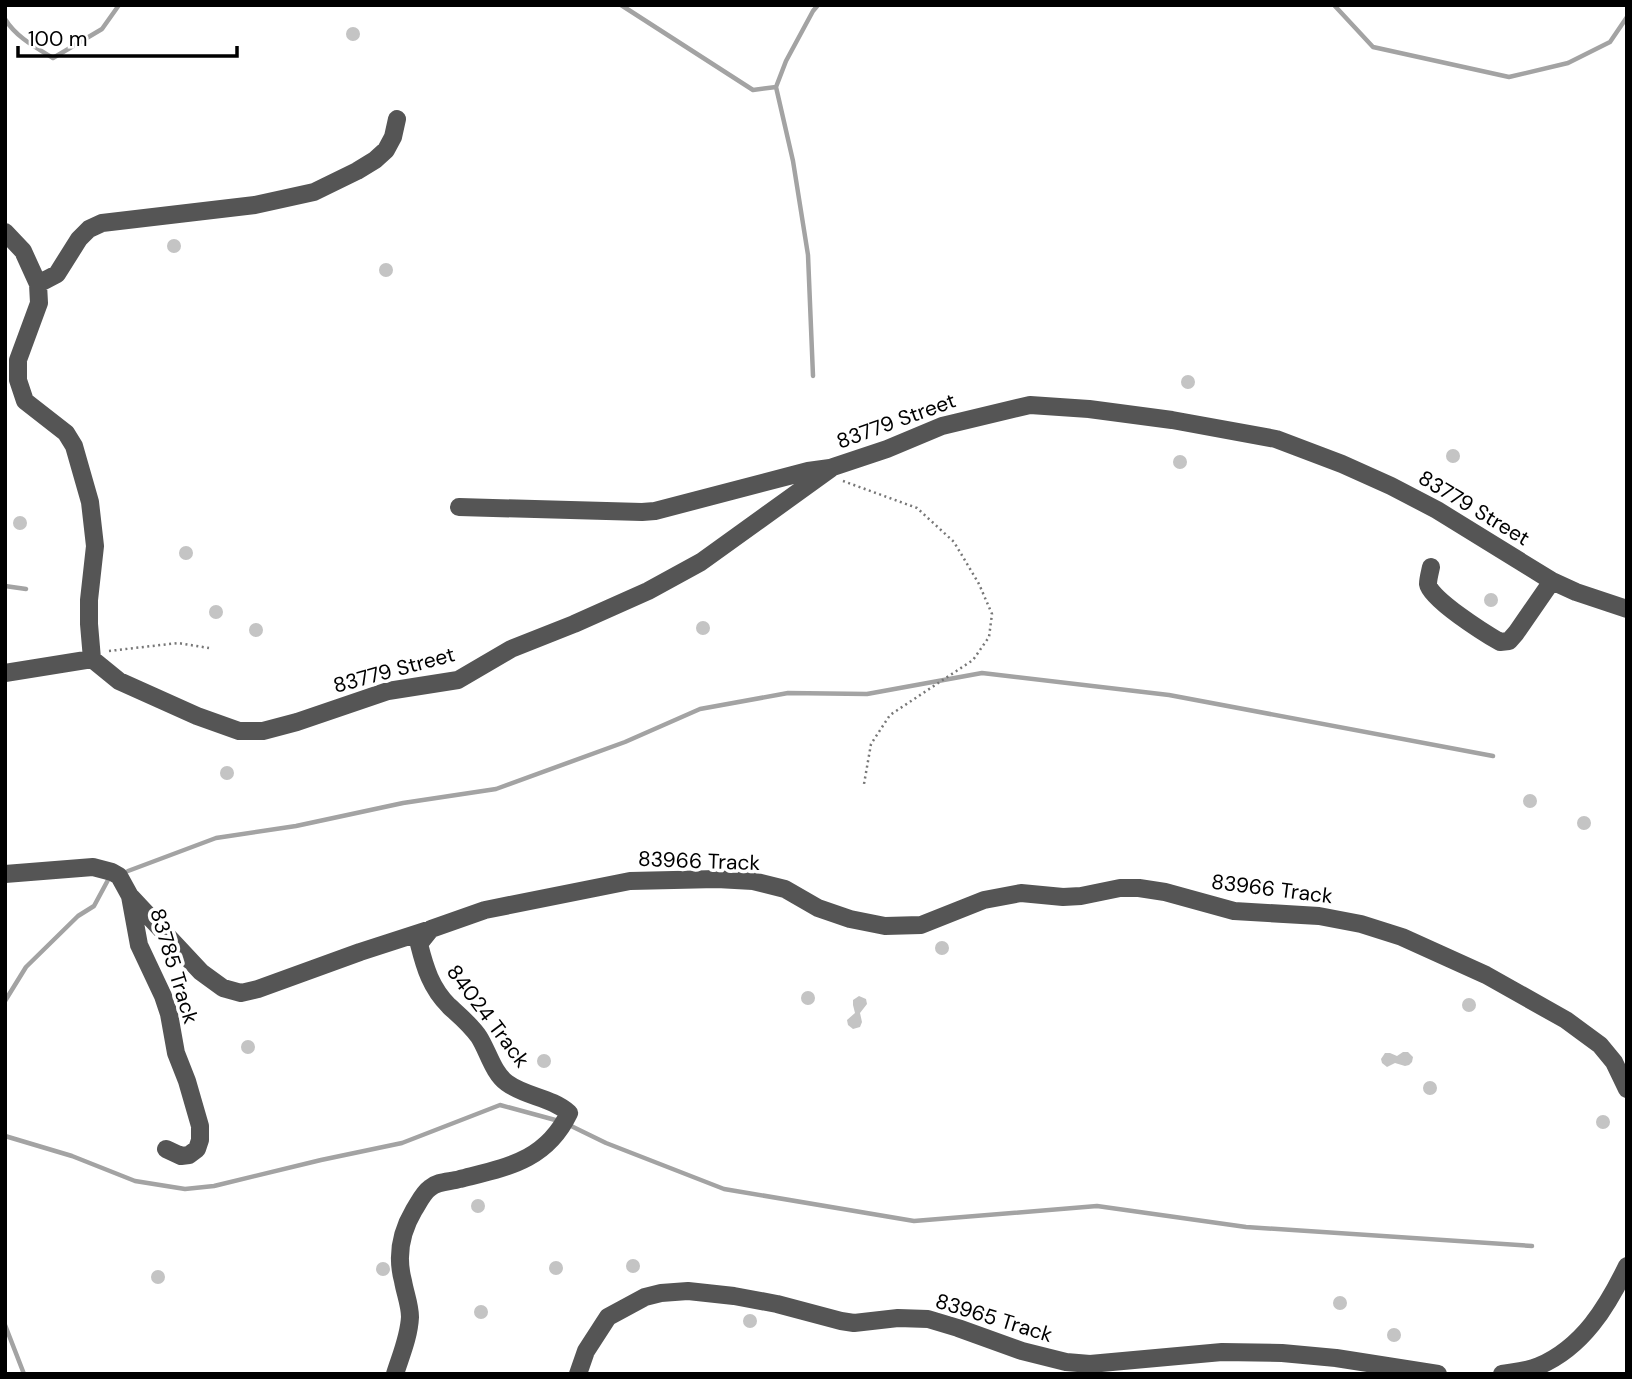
<svg xmlns="http://www.w3.org/2000/svg" width="1632" height="1379" viewBox="0 0 1632 1379" font-family="'DM Sans',sans-serif">
  <style>
    .lines { fill: none; stroke-linecap: round; stroke-linejoin: round }
    .stream { stroke: #a3a3a3; stroke-width: 4.5 }
    .building { fill: #c4c4c4 }
    .path { stroke: #777; stroke-width: 2.5; stroke-dasharray: 2 3.5; stroke-linecap: butt }
    .minor { stroke: #555; stroke-width: 18 }
    .labels { text-anchor: middle; stroke-width: 7; stroke-linejoin: round; paint-order: stroke }
    .street-label { font-size: 21px; fill: #000; stroke: #fff }
  </style>
  <rect width="100%" height="100%" fill="#fff"/>
  <g class="lines">
    <path class="stream" d="M621 5 753 90 776 87 786 61 813 11 818 5
      M1334 5 1373 47 1509 77 1568 63 1610 42 1627 17
      M5 19C16 37 35 47 53 58L102 29 119 5
      M776 87 793 161 808 255 813 376
      M5 586 26 589
      M128 871 216 838 296 826 403 803 496 789 625 742 700 709 788 693 867 694 982 673 1169 695 1493 756
      M5 1001 26 967 78 916 94 906 108 880
      M567 1124 606 1143 724 1189 914 1221 1097 1206 1246 1227 1532 1246
      M5 1136 72 1156 135 1181 185 1189 214 1186 321 1160 402 1143 500 1105 559 1121
      M5 1325 24 1374"/>
  </g>
  <path class="building" d="M346 34a7 7 0 1 1 14 0a7 7 0 1 1-14 0Z
    M167 246a7 7 0 1 1 14 0a7 7 0 1 1-14 0Z
    M379 270a7 7 0 1 1 14 0a7 7 0 1 1-14 0Z
    M1181 382a7 7 0 1 1 14 0a7 7 0 1 1-14 0Z
    M1446 456a7 7 0 1 1 14 0a7 7 0 1 1-14 0Z
    M1173 462a7 7 0 1 1 14 0a7 7 0 1 1-14 0Z
    M13 523a7 7 0 1 1 14 0a7 7 0 1 1-14 0Z
    M179 553a7 7 0 1 1 14 0a7 7 0 1 1-14 0Z
    M1484 600a7 7 0 1 1 14 0a7 7 0 1 1-14 0Z
    M209 612a7 7 0 1 1 14 0a7 7 0 1 1-14 0Z
    M696 628a7 7 0 1 1 14 0a7 7 0 1 1-14 0Z
    M249 630a7 7 0 1 1 14 0a7 7 0 1 1-14 0Z
    M220 773a7 7 0 1 1 14 0a7 7 0 1 1-14 0Z
    M1523 801a7 7 0 1 1 14 0a7 7 0 1 1-14 0Z
    M1577 823a7 7 0 1 1 14 0a7 7 0 1 1-14 0Z
    M935 948a7 7 0 1 1 14 0a7 7 0 1 1-14 0Z
    M801 998a7 7 0 1 1 14 0a7 7 0 1 1-14 0Z
    M859 996 866 999 867 1004 860 1013 862 1022 860 1027 853 1029 848 1025 847 1020 855 1013 853 1005V1000Z
    M1462 1005a7 7 0 1 1 14 0a7 7 0 1 1-14 0Z
    M241 1047a7 7 0 1 1 14 0a7 7 0 1 1-14 0Z
    M1403 1052H1408L1413 1057 1412 1062 1409 1065 1405 1066 1395 1063 1387 1067 1382 1063 1381 1059 1385 1053H1390L1397 1056Z
    M537 1061a7 7 0 1 1 14 0a7 7 0 1 1-14 0Z
    M1423 1088a7 7 0 1 1 14 0a7 7 0 1 1-14 0Z
    M1596 1122a7 7 0 1 1 14 0a7 7 0 1 1-14 0Z
    M471 1206a7 7 0 1 1 14 0a7 7 0 1 1-14 0Z
    M626 1266a7 7 0 1 1 14 0a7 7 0 1 1-14 0Z
    M549 1268a7 7 0 1 1 14 0a7 7 0 1 1-14 0Z
    M376 1269a7 7 0 1 1 14 0a7 7 0 1 1-14 0Z
    M151 1277a7 7 0 1 1 14 0a7 7 0 1 1-14 0Z
    M1333 1303a7 7 0 1 1 14 0a7 7 0 1 1-14 0Z
    M474 1312a7 7 0 1 1 14 0a7 7 0 1 1-14 0Z
    M743 1321a7 7 0 1 1 14 0a7 7 0 1 1-14 0Z
    M1387 1335a7 7 0 1 1 14 0a7 7 0 1 1-14 0Z"/>
  <g class="lines">
    <path class="path" d="M843 481 917 508 954 542 979 584 992 614 989 637 973 660 890 715 871 744 864 784
      M109 651 178 643 209 648"/>
    <path class="minor" d="M5 232 23 251 38 284 39 303 18 360V380L25 401 66 433 74 446 90 502 95 546 89 600V624L92 659
      M38 284 57 274 79 239 89 229 102 223 255 205 314 192 357 171 375 160 386 150 393 137 397 119
      M459 507 642 512 655 511 808 471 830 468
      M1431 567C1430 572 1428 579 1428 584 1430 599 1486 634 1500 642L1509 641 1516 633 1552 581
      M92 659 119 681 197 716 239 731H263L297 722 388 691 458 680 511 649 574 624 648 591 701 562 833 467 887 449 942 426 1030 405 1089 409 1172 420 1276 439 1342 464 1391 486 1437 510 1552 581 1576 592 1627 609
      M5 673 92 659
      M5 874 93 867 112 872 119 876 130 896 139 945 163 996 169 1014 176 1053 187 1081 200 1126V1140L197 1149 189 1155 181 1156 166 1149
      M130 896 201 972 223 988 241 993 258 989 360 952 431 929 485 910 630 881 717 879 753 881 785 889 818 908 850 919 885 926 921 925 984 900 1021 893 1063 897 1081 896 1120 888H1139L1165 892 1234 911 1319 916 1361 924 1402 937 1486 975 1566 1020 1585 1034 1600 1045 1614 1062 1627 1089
      M395 1374C401 1355 409 1337 410 1317 410 1305 405 1293 403 1281 396 1255 401 1232 414 1210 419 1202 423 1193 430 1188 438 1181 450 1182 460 1179 507 1167 546 1161 569 1113 551 1097 526 1097 507 1083 493 1073 488 1051 479 1037 471 1025 460 1016 449 1006 431 988 425 968 419 944L431 929
      M578 1374 586 1351 608 1317 645 1297 661 1293 688 1291 734 1296 777 1304 841 1321 854 1323 898 1318 928 1319 958 1328 1022 1351 1066 1362 1090 1364 1222 1352 1282 1353 1336 1358 1438 1374
      M1502 1374C1514 1372 1528 1371 1539 1366 1583 1347 1607 1307 1627 1266"/>
  </g>
  <g class="labels">
    <g class="street-label">
      <text transform="translate(896 421) rotate(-20)" y="7">83779 Street</text>
      <text transform="translate(1474 508) rotate(31)" y="7">83779 Street</text>
      <text transform="translate(394 670) rotate(-15)" y="7">83779 Street</text>
      <text transform="translate(699 861) rotate(2)" y="7">83966 Track</text>
      <text transform="translate(1272 889) rotate(7)" y="7">83966 Track</text>
      <text transform="translate(174 966) rotate(73)" y="7">83785 Track</text>
      <text transform="translate(488 1016) rotate(53)" y="7">84024 Track</text>
      <text transform="translate(994 1318) rotate(17)" y="7">83965 Track</text>
    </g>
  </g>
  <rect width="1632" height="1379" fill="none" stroke="#000000" stroke-width="14"/>
  <path d="M18 46v10h219v-10" fill="none" stroke="#000000" stroke-width="3.5"/>
  <text x="28" y="46" font-size="21" fill="#000000" stroke="#ffffff" stroke-width="5" paint-order="stroke">100 m</text>
</svg>
